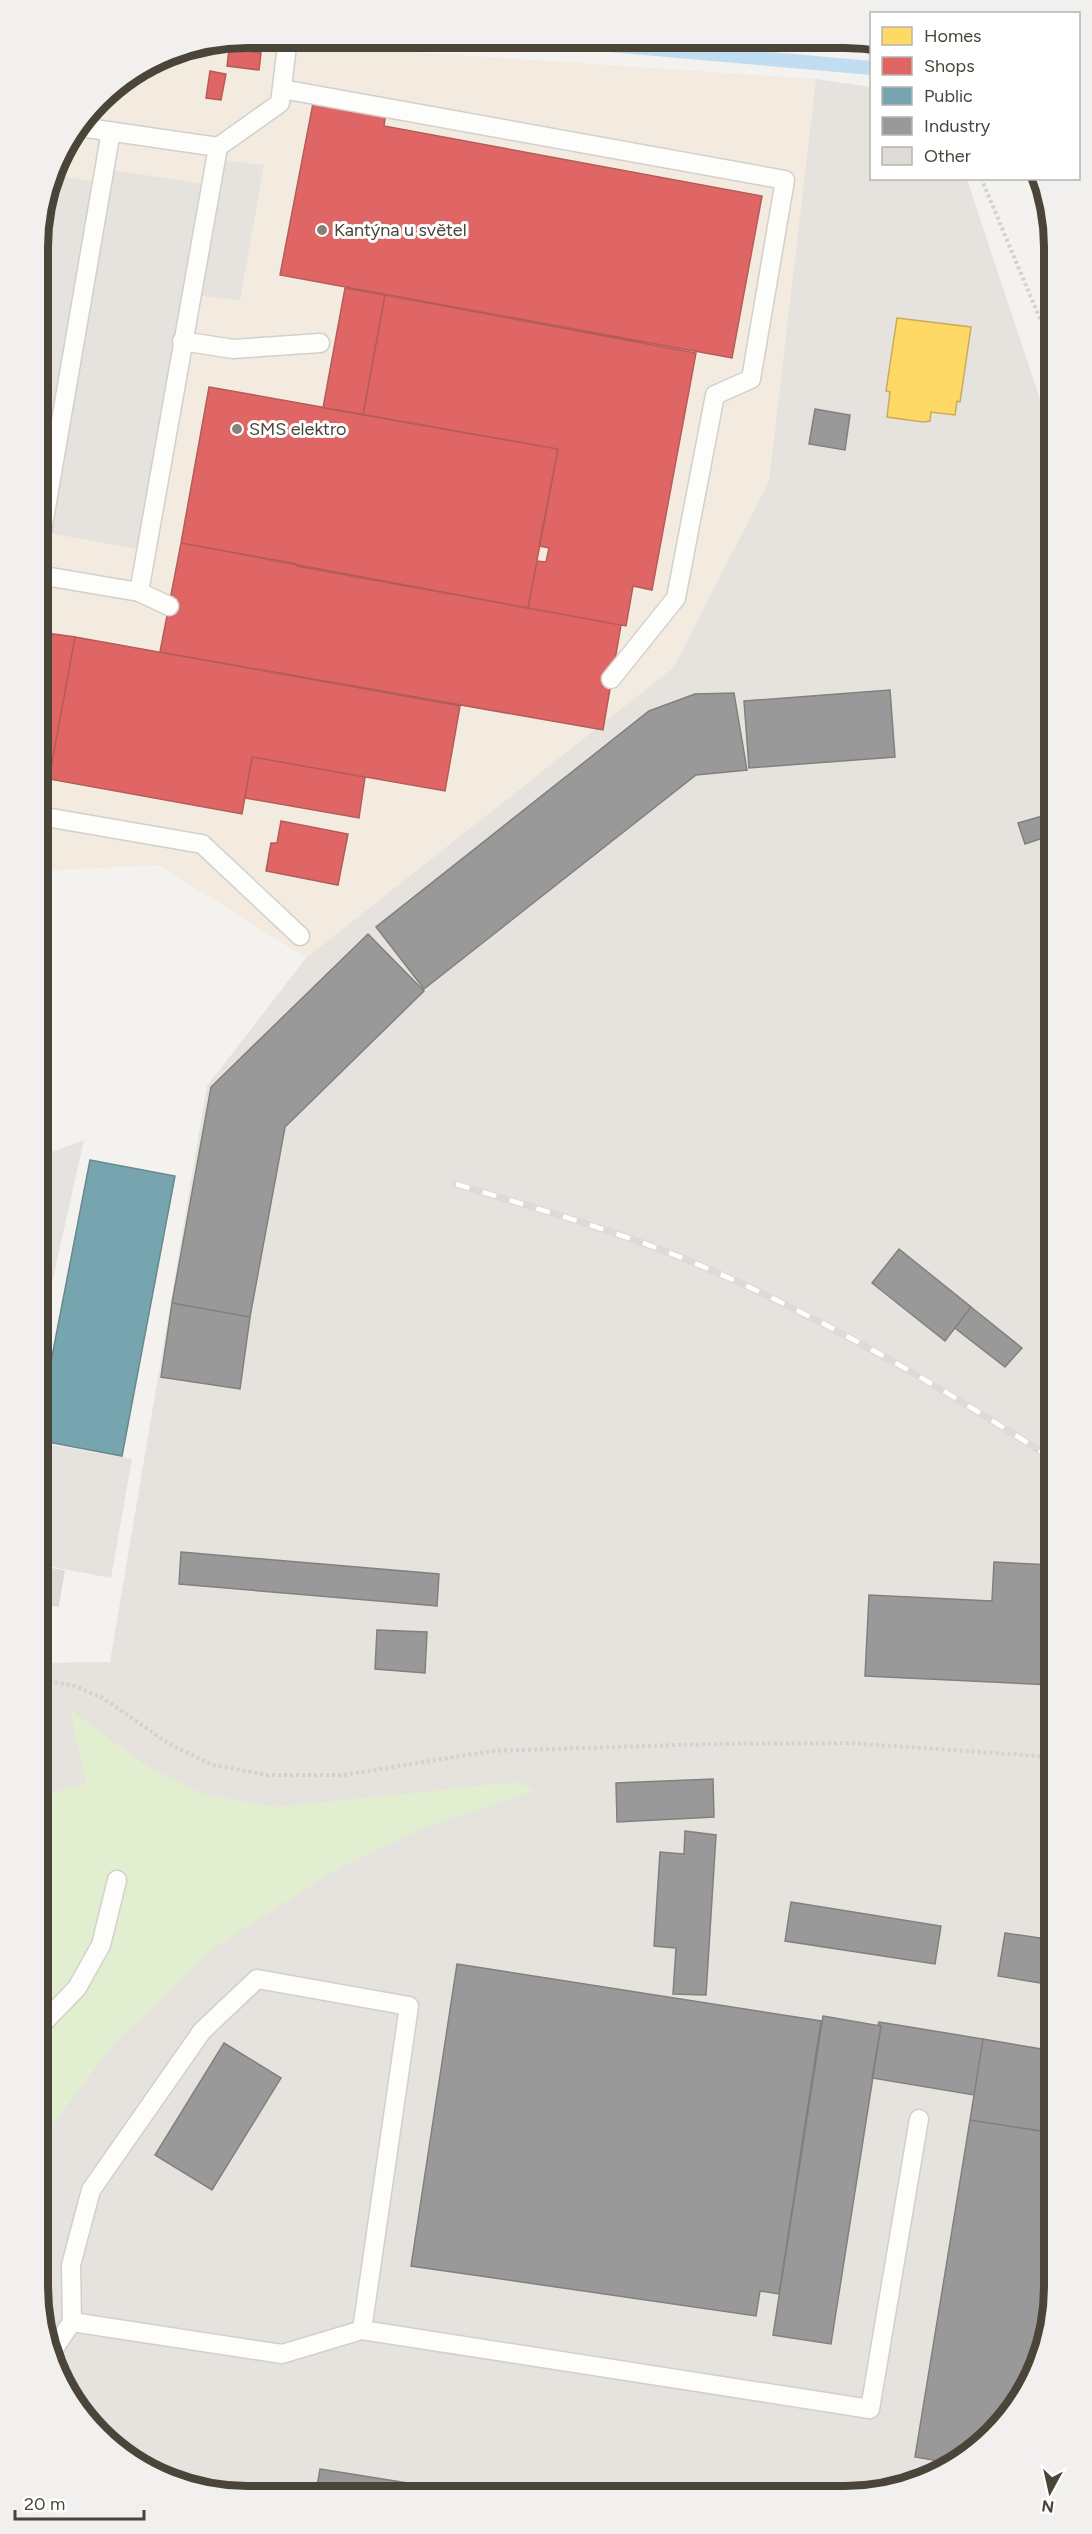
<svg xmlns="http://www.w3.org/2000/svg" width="1092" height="2534" viewBox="0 0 1092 2534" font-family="Figtree,sans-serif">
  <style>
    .commercial { fill: #f3ebdf }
    .industrial { fill: #e6e2de }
    .green { fill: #e1eecf }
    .parking { fill: #e6e3df }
    .homes { fill: #ffd966; stroke: #c9ac58; stroke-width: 1.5 }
    .shops { fill: #e06666; stroke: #b35c58; stroke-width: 1.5 }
    .public { fill: #76a5af; stroke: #69888c; stroke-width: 1.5 }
    .industry { fill: #999; stroke: #82807c; stroke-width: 1.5 }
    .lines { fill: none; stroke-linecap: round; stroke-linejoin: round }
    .stream { stroke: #c0ddf1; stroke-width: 14 }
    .building { fill: #dedbd6; stroke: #dcd9d4; stroke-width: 1.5 }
    .service-casing { stroke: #d2d0cb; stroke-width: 21 }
    .path { stroke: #d3d2cc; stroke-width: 4; stroke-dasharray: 3 3; stroke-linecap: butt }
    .service { stroke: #fdfdfc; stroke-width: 18 }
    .rail-casing { stroke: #dbdbda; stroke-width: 7 }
    .rail { stroke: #fff; stroke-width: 4.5; stroke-dasharray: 14; stroke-linecap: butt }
    .poi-dot { fill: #868178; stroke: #fff; stroke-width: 2 }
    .labels { text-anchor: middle; stroke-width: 6; stroke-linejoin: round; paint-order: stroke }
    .poi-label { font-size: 18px; fill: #4b4439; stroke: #fff; text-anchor: start }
    .rim { fill: none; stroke: #4b4439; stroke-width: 8 }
  </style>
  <rect width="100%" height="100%" fill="#f4f2ee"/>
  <path class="commercial" d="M235 40 816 79 769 481 673 668 306 958 159 865 40 871 38 233 59 154 109 90 167 53Z"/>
  <path class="industrial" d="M816 79 871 87 872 178 967 179 1048 423 1054 2300 1039 2367 1011 2415 961 2461 899 2489 207 2493 154 2475 99 2435 45 2341 42 1663 110 1662 207 1086 306 958 673 668 769 481Z"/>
  <path class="green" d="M70 1709 148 1767 204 1794 276 1807 517 1782 535 1791 429 1826 340 1867 211 1950 110 2048 57 2119 44 2141 43 1795 86 1784Z"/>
  <path class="parking" d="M216 159 264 165 240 301 191 294 146 551 39 531 38 233 54 175 103 183 105 169 211 185Z
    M84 1140 41 1332V1156Z
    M42 1443 132 1459 111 1578 42 1565Z"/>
  <path class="homes" d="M897 318 971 327 960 402 957 401 955 415 931 412 930 421 923 422 887 417 890 392 886 391Z"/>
  <path class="shops" d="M229 49 261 53 259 70 227 66Z
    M210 71 226 74 221 100 206 98Z
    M314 98 386 111 384 126 762 196 732 358 280 275Z
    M345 288 385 295 363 415 323 408Z
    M385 295 696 353 652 590 633 586 626 626 528 608 537 561 546 562 549 548 539 546 558 449 363 415Z
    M209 387 558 449 528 608 181 543Z
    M181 543 297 564V566L621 625 603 730 160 652Z
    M39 632 75 637 49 779 40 777Z
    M75 637 460 706 445 791 252 757 242 814 49 779Z
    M252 757 365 777 359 818 245 798Z
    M281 821 348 834 338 885 266 871 271 843H277Z"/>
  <path class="public" d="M90 1160 175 1176 122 1456 42 1441V1408Z"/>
  <path class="industry" d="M815 409 850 415 845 450 809 444Z
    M890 690 895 757 749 768 744 701Z
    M734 693 747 770 696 775 424 989 376 927 649 711 695 694Z
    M1049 814V836L1025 844 1018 823Z
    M368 934 424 991 285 1127 250 1317 172 1303 211 1087Z
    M899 1249 971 1307 945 1341 872 1283Z
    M172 1303 250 1317 240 1389 161 1377Z
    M971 1307 1022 1348 1005 1367 955 1328Z
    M181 1552 439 1574 437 1606 179 1584Z
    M994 1562 1052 1565V1685L865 1676 869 1595 992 1601Z
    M377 1630 427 1632 425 1673 375 1669Z
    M713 1779 714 1817 617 1822 616 1783Z
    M685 1831 716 1835 706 1995 673 1994 676 1948 654 1946 660 1852 684 1854Z
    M791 1902 941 1926 935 1964 785 1941Z
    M1005 1933 1053 1940V1985L998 1976Z
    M457 1964 821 2021 779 2294 760 2291 756 2316 411 2266Z
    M823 2016 881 2026 831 2344 773 2335Z
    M879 2022 983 2039 974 2095 872 2078 881 2026 878 2025Z
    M983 2039 1053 2051 1054 2133 970 2120Z
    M224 2043 281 2078 212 2190 155 2155Z
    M970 2120 1054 2133V2300L1039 2367 1011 2415 956 2464 915 2457Z
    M320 2469 458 2491 316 2492Z"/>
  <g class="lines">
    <path class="stream" d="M541 39 872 68"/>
  </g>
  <path class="building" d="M42 1567 64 1571 58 1606 42 1603Z"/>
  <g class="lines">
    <g class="service-casing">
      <path id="service" d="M282 89 785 180 751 379 715 395 676 598 611 679
        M80 127 218 147
        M182 341 233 349 320 343
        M39 548 111 131
        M39 575 139 592 169 606
        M139 592 218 147 280 103 288 38
        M40 816 202 844 300 936
        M44 2022 77 1988 101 1945 117 1880
        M72 2322 71 2265 91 2190 202 2031 257 1979 409 2006 362 2330
        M51 2353 72 2322 282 2354 362 2330 870 2409 919 2119"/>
    </g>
    <path class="path" d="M981 178 1048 338
      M43 1681 72 1685 103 1698 169 1744 213 1765 267 1775H344L491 1751 708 1744 850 1743 1052 1757"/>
    <use href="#service" class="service"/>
    <g class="rail-casing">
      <path id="rail" d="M456 1184C531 1207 607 1228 680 1257 810 1310 934 1382 1051 1458"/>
    </g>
    <use href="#rail" class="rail"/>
  </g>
  <g class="poi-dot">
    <circle cx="322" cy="230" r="6"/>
    <circle cx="237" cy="429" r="6"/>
  </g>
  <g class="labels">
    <g class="poi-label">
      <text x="334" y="236">Kantýna u světel</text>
      <text x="249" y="435">SMS elektro</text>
    </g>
  </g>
  <path d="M0 0H1092V2534H0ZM247 48H845A199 199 0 0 1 1044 247V2287A199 199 0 0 1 845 2486H247A199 199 0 0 1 48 2287V247A199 199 0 0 1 247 48Z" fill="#f1f0ef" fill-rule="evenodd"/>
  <path class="rim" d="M247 48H845A199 199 0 0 1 1044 247V2287A199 199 0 0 1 845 2486H247A199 199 0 0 1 48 2287V247A199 199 0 0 1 247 48Z"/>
  <rect x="870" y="12" width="210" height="168" fill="#ffffff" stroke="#b7b4b0" stroke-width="1.5"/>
  <rect x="882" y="27" width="30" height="18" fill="#ffd966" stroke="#b7b4b0" stroke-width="1.5"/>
  <text x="924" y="42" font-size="18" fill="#4b4439">Homes</text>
  <rect x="882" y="57" width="30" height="18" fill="#e06666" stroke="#b7b4b0" stroke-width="1.5"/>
  <text x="924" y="72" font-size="18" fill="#4b4439">Shops</text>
  <rect x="882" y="87" width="30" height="18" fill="#76a5af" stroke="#b7b4b0" stroke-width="1.5"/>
  <text x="924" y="102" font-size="18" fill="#4b4439">Public</text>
  <rect x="882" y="117" width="30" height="18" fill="#999999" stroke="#b7b4b0" stroke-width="1.5"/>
  <text x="924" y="132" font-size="18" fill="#4b4439">Industry</text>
  <rect x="882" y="147" width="30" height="18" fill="#dedbd6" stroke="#b7b4b0" stroke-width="1.5"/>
  <text x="924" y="162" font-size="18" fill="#4b4439">Other</text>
  <g transform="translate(1050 2492) rotate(188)" stroke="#ffffff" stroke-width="4.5" paint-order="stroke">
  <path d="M0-4.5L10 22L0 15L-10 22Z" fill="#4b4439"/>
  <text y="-9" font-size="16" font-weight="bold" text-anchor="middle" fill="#4b4439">N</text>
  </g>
  <path d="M15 2510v9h129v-9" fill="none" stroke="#4b4439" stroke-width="3"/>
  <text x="24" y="2510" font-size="18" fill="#4b4439" stroke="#ffffff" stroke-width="4.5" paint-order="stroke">20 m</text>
</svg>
